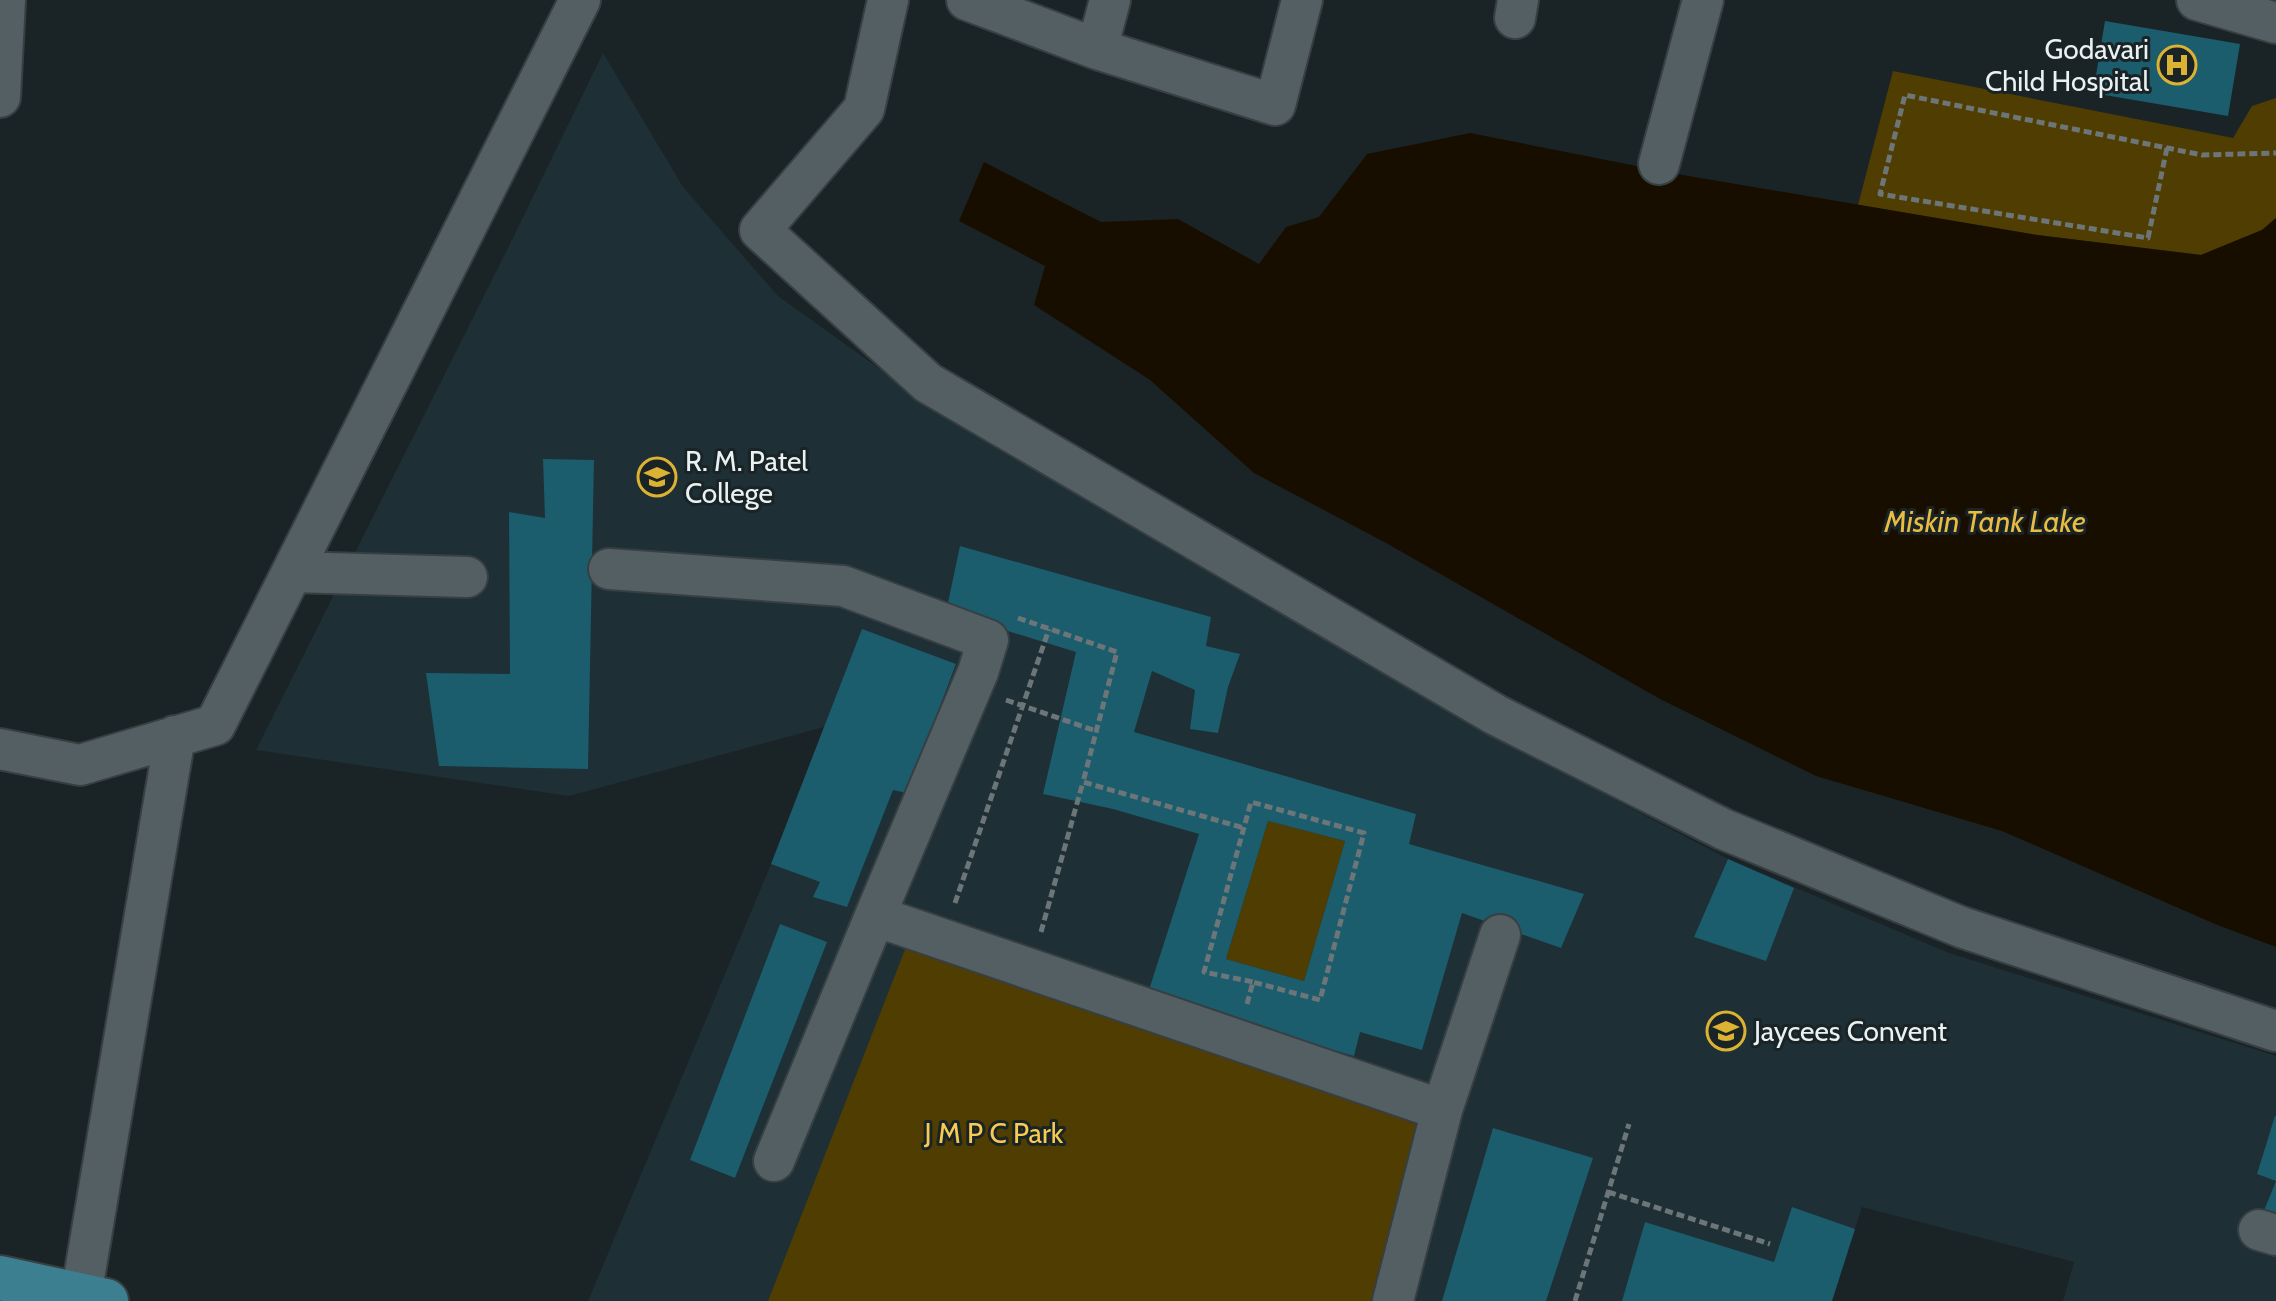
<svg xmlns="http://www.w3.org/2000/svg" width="2276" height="1301" viewBox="0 0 2276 1301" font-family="Cabin,sans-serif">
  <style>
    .built { fill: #1e2f35 }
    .green { fill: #503d02 }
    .water { fill: #180e00 }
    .building { fill: #1b5c6d; fill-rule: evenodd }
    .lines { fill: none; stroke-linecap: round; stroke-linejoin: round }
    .minor-casing { stroke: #373f42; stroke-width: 44 }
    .major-casing { stroke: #373f42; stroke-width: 48 }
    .path { stroke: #6c7577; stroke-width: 5; stroke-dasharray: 8 4; stroke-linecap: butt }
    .minor { stroke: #545f63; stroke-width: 40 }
    .major { stroke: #3c7f91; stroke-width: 44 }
    .labels { text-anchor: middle; stroke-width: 6; stroke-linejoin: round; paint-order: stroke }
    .poi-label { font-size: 28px; fill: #eaf1f3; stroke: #1a2427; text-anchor: start }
    .park-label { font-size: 28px; fill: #f7cb52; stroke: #1a2427 }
    .water-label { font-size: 30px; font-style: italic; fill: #e8bd41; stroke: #1a2427 }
  </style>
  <rect width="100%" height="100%" fill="#1a2427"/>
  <path class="built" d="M603 53 683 187 778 296 944 415 1621 803 1728 859 1949 953 2276 1056V1301H2063L2074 1262 1862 1207 1832 1301H588L777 850 824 727 569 796 256 750 509 246Z"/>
  <path class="green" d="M1893 71 2233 138 2252 106 2276 98V218L2262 230 2201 255 2037 235 1858 205Z
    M1268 821 1345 841 1304 981 1226 959Z
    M906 947 1416 1124 1371 1301H768Z"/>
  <path class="water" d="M1470 133 1677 174 2037 235 2201 255 2262 230 2276 218V947L2215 924 2002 831 1816 776 1660 699 1386 543 1254 473 1150 380 1034 305 1045 266 959 221 984 162 1101 222 1178 219 1259 264 1286 227 1319 217 1367 154Z"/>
  <path class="building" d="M2105 21 2240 44 2228 116 2093 93Z
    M543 459 594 460 588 769 439 766 426 673 510 674 509 512 545 518Z
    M960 546 1211 617 1206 646 1240 654 1228 687 1218 733 1190 729 1195 690 1152 671 1134 732 1416 814 1409 844 1584 894 1561 948 1462 913 1422 1050 1360 1032 1354 1056 1147 996 1199 834 1113 809 1043 794 1076 652 946 612ZM1268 821 1345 841 1304 981 1226 959Z
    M862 629 956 664 907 793 893 790 847 907 813 897 820 882 771 864Z
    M1728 859 1794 888 1766 961 1694 937Z
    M780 924 827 942 735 1178 690 1160Z
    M2275 1116H2276V1222L2261 1218 2276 1181 2257 1174Z
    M1493 1128 1593 1158 1546 1301H1442Z
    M1792 1207 1855 1229 1832 1301H1622L1645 1222 1774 1262Z"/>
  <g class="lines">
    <g class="minor-casing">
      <path id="minor" d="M888 0 864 109 760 230 928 383 1496 715 1723 829 1961 927 2276 1031
        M967 0 1097 49 1110 0
        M2197 0 2276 23
        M1515 18 1518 0
        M1097 49 1275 105 1302 0
        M0 97 5 0
        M1659 164 1703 0
        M609 569 843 586 988 640 978 672 875 916 1442 1110 1393 1301
        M292 572 467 577
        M0 749 80 765 215 725 580 0
        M1442 1110 1500 935
        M774 1161 875 916
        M2259 1230 2276 1235
        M81 1296 175 736"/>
    </g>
    <g class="major-casing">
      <path id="major" d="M0 1278 106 1301"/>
    </g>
    <path class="path" d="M2167 148 2148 238 1880 194 1905 95 2202 155 2276 153
      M1018 618 1117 652 1083 782 1244 828
      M1006 700 1096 731
      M955 903 1049 629
      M1041 932 1083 782
      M1247 1004 1253 982 1320 1000 1364 833 1251 802 1204 972 1253 982
      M1608 1192 1770 1244
      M1575 1301 1629 1124"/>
    <use href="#minor" class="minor"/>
    <use href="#major" class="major"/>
  </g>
  <defs>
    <g id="hospital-ring" transform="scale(2)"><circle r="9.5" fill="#1a2427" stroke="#dcb233" stroke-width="1.5"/><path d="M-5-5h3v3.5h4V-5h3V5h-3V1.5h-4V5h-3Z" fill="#dcb233"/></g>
    <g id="university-ring" transform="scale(2)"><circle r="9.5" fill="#1a2427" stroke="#dcb233" stroke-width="1.5"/><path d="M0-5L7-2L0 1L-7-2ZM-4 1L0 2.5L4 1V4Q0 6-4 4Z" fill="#dcb233"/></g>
    <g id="school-ring" transform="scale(2)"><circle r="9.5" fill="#1a2427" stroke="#dcb233" stroke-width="1.5"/><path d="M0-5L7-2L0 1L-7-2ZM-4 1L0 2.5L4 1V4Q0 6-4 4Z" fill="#dcb233"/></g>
  </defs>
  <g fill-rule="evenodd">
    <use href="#hospital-ring" x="2177" y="65"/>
    <use href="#university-ring" x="657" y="477"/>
    <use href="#school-ring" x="1726" y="1031"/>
  </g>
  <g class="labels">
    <g class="poi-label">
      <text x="2149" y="59" text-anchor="end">Godavari<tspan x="2149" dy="32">Child Hospital</tspan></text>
      <text x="685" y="471">R. M. Patel<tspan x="685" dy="32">College</tspan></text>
      <text x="1754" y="1041">Jaycees Convent</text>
    </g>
    <g class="park-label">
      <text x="994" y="1143">J M P C Park</text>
    </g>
    <g class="water-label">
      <text x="1985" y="532">Miskin Tank Lake</text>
    </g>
  </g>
</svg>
